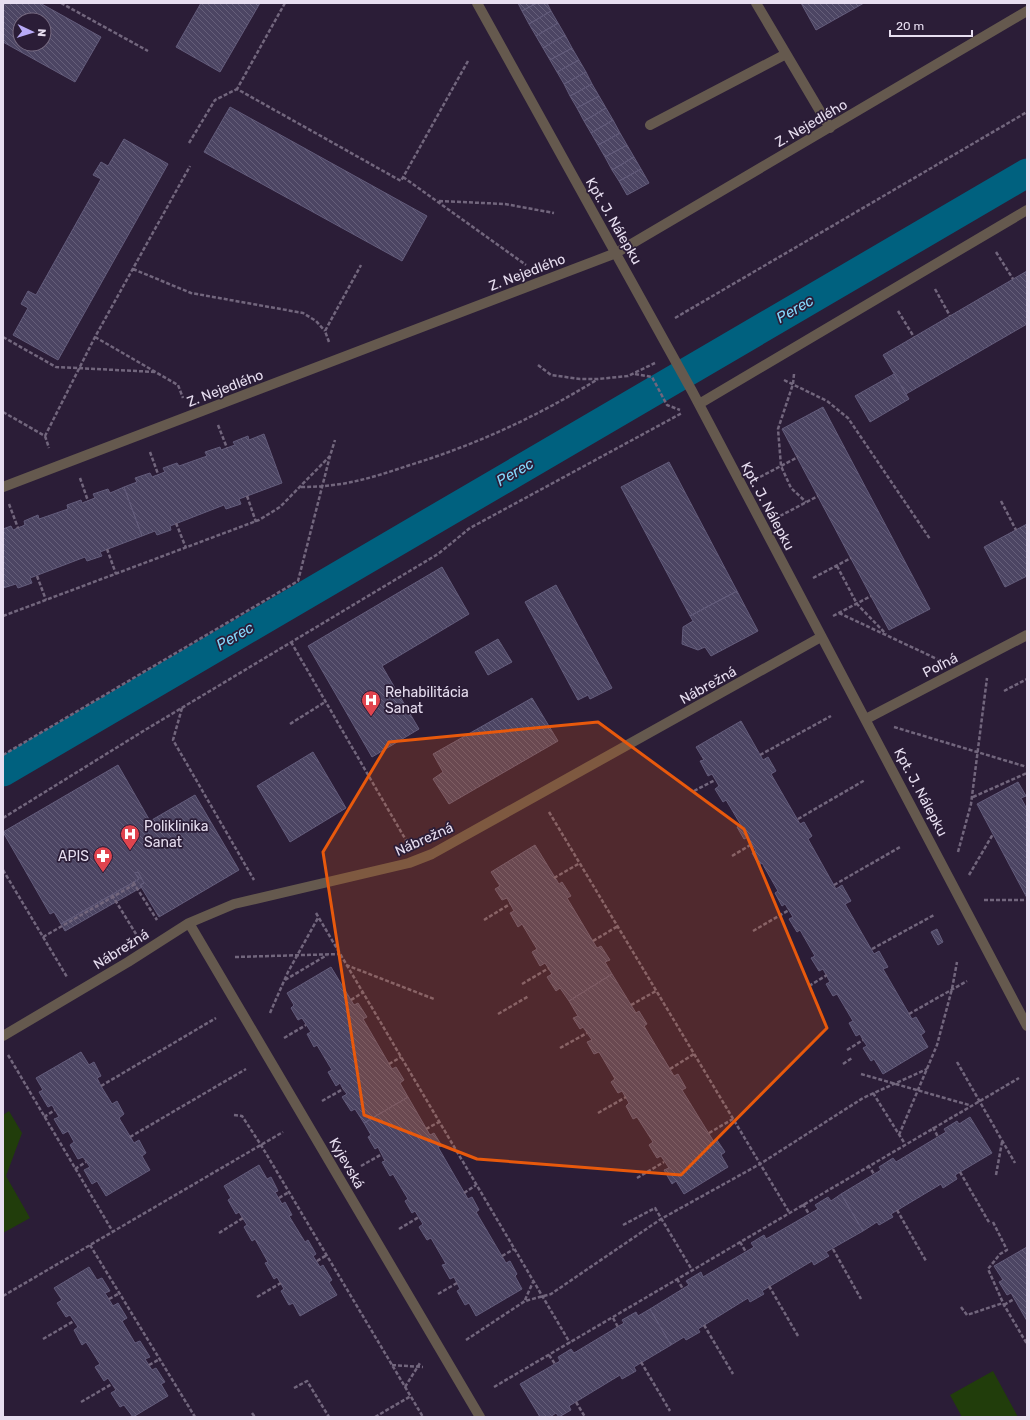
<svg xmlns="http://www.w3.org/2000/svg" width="1030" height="1420" viewBox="0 0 1030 1420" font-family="Rubik,sans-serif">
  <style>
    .green { fill: #213d0b }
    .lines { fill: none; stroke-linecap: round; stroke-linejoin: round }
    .canal { stroke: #00617f; stroke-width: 29 }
    .building { fill: url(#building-back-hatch); stroke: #635c7b; fill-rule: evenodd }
    .path { stroke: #72667d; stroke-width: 2.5; stroke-dasharray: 4 2; stroke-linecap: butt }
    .service { stroke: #65594e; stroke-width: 10 }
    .minor { stroke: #65594e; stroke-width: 10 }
    .marked { fill: #e8590c; fill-opacity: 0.2; stroke: #e8590c; stroke-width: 3; stroke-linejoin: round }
    .labels { text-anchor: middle; stroke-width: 3.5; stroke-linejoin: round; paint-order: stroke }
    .street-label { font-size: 14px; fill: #e7def0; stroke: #2b1d37 }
    .poi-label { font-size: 14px; fill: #e7def0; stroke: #2b1d37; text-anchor: start }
    .water-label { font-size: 15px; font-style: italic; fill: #84d8fc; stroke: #2b1d37 }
  </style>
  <defs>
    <pattern id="building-back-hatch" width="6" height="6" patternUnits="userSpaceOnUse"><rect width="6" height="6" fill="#4c4563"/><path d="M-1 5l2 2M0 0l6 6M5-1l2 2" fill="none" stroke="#665f7a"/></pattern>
  </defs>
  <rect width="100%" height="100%" fill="#2b1d37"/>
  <path class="green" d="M9 1111 22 1133 6 1176 30 1218 3 1233V1115Z
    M993 1371 1018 1417H962L950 1395Z"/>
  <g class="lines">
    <path class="canal" d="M3 772 1027 173"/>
  </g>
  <path class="building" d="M3 3H40L101 37 75 82 3 42ZM20 20H44V44H20Z
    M201 3H260L220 72 176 47Z
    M518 3H537L522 11Z
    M537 3H547L551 11 529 24 522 11Z
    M801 3H864L816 30Z
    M551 11 558 23 536 36 529 24Z
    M558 23 565 35 543 48 536 36Z
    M565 35 572 48 550 60 543 48Z
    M572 48 579 60 557 72 550 60Z
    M579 60 586 72 564 84 557 72Z
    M586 72 592 84 570 96 564 84Z
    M592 84 599 96 577 108 570 96Z
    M599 96 606 108 584 121 577 108Z
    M230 107 427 216 402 261 204 152Z
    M606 108 613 120 591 133 584 121Z
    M613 120 620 133 598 145 591 133Z
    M620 133 627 145 605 157 598 145Z
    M124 139 168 164 58 360 13 335 28 308 21 304 28 291 36 295 101 179 93 175 101 162 108 166Z
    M627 145 634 157 612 170 605 157Z
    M634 157 641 169 619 181 612 170Z
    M641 169 649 183 627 195 619 181Z
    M1027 271V324L906 394 883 355Z
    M894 374 909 399 870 422 855 396Z
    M823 407 930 609 889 630 782 429Z
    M264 434 282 483 239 499 241 504 226 509 224 505 170 526 171 530 157 535 155 531 142 536 124 487 137 482 135 478 150 473 152 477 165 472 163 468 177 463 179 466 207 456 205 452 220 447 221 450 235 445 233 442 248 436 249 440Z
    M669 462 737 591 690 616 621 487Z
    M124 487 142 536 100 552 102 556 87 561 85 557 30 578 32 583 18 588 16 584 3 588V529L11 526 13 530 25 525 24 521 38 515 39 519 68 509 67 505 81 500 82 503 95 498 93 494 108 489 110 493Z
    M1027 524V576L1005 587 984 547Z
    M442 567 469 614 382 666 419 729 372 757 308 646Z
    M556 585 612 688 590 699 588 695 578 700 525 602Z
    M737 591 758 631 711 656 705 647 698 650 682 644 683 627 693 621 690 616Z
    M498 639 512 662 488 675 475 652Z
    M532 698 558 741 449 804 433 779 443 772 433 754Z
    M741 721 763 760 768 757 776 771 771 774 800 824 804 822 812 836 808 839 836 889 842 885 851 901 845 904 874 954 879 951 888 967 883 969 912 1019 916 1017 925 1032 921 1035 928 1047 883 1074 874 1059 871 1061 863 1048 867 1046 863 1040 860 1034 856 1036 849 1023 853 1021 837 994 833 996 826 984 830 982 823 969 819 971 811 958 815 956 800 930 797 932 789 919 793 917 785 904 782 906 775 893 778 891 762 863 759 865 752 853 756 851 748 837 744 839 737 827 741 825 726 800 723 802 715 789 719 786 712 774 708 776 700 761 704 760 696 747Z
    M313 752 346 808 290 842 257 786Z
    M118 765 150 821 195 795 239 870 159 917 140 885 144 883 138 872 135 873 139 879 61 924 54 912 50 914 3 832Z
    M1018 782 1026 796 1021 798 1027 809V898L977 804Z
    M535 845 559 884 562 882 571 896 567 898 597 948 601 946 610 960 605 962 612 974 569 1001 560 988 556 991 547 977 552 974 545 963 540 966 532 952 537 949 522 924 518 927 510 913 514 911 507 898 502 900 495 889 500 886 491 872Z
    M138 872 144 883 140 885 142 887 65 931 61 924 139 879 135 873Z
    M937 929 943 942 938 945 931 932Z
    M331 967 354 1005 358 1003 367 1017 363 1019 392 1069 396 1067 404 1080 400 1083 408 1097 364 1123 355 1109 351 1111 342 1097 347 1094 343 1089 340 1083 336 1086 328 1072 332 1070 317 1045 314 1047 307 1034 311 1032 302 1018 298 1020 291 1008 294 1005 287 993Z
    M612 974 636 1013 639 1011 647 1024 644 1026 674 1076 678 1074 686 1088 682 1090 714 1142 717 1140 725 1152 721 1155 728 1167 684 1194 676 1181 672 1184 664 1170 669 1168 661 1156 657 1158 649 1145 653 1142 637 1117 633 1119 626 1106 629 1103 622 1091 618 1093 611 1082 615 1079 599 1052 594 1054 587 1042 592 1040 583 1027 580 1029 573 1018 578 1016 569 1001Z
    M81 1052 89 1065 94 1062 101 1076 97 1078 101 1086 112 1104 117 1101 124 1114 119 1118 134 1143 139 1140 146 1153 142 1156 150 1170 106 1196 97 1181 92 1184 84 1170 90 1167 83 1157 78 1159 70 1145 74 1142 68 1131 63 1134 54 1119 59 1117 52 1105 48 1107 39 1092 43 1090 36 1078Z
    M408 1097 430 1135 434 1133 442 1146 438 1147 468 1199 472 1197 479 1210 476 1212 506 1263 510 1261 517 1274 515 1276 522 1289 476 1316 469 1303 465 1305 457 1291 460 1289 454 1277 450 1279 442 1265 446 1264 431 1238 427 1240 419 1227 423 1224 415 1211 412 1213 405 1201 408 1199 393 1174 390 1176 382 1162 385 1161 378 1147 375 1149 368 1137 371 1135 364 1123Z
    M970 1117 992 1153 955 1175 957 1179 943 1188 941 1184 891 1214 893 1217 879 1225 877 1222 863 1231 841 1194 881 1170 879 1167 893 1158 896 1162 946 1132 944 1129 957 1121 959 1124Z
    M259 1165 267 1179 271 1177 278 1191 275 1192 282 1204 285 1202 292 1215 289 1216 305 1242 308 1240 316 1254 313 1256 320 1267 323 1265 332 1280 329 1282 337 1295 300 1316 293 1303 289 1305 281 1291 284 1289 277 1277 274 1279 265 1263 268 1262 255 1239 252 1241 244 1227 247 1225 239 1212 236 1214 228 1200 231 1198 224 1186Z
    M841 1194 863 1231 826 1252 829 1256 814 1265 812 1261 762 1291 764 1294 750 1302 748 1298 698 1329 700 1332 686 1340 684 1337 671 1345 650 1309 689 1285 686 1281 701 1272 703 1277 754 1247 751 1243 764 1235 766 1239 818 1209 815 1205 828 1197 831 1201Z
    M1027 1247V1321L1011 1293 1007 1295 999 1282 1003 1280 994 1266Z
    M89 1267 97 1280 102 1278 110 1291 105 1293 113 1306 118 1303 127 1318 122 1321 135 1343 140 1341 150 1357 145 1359 152 1370 156 1368 165 1382 161 1384 168 1396 133 1417 124 1405 120 1407 111 1393 116 1390 108 1378 104 1381 95 1367 100 1364 86 1342 82 1345 74 1330 78 1327 70 1315 66 1317 57 1303 62 1300 54 1288Z
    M650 1309 671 1345 634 1367 636 1371 622 1379 620 1375 569 1406 571 1410 559 1417 556 1413 550 1417H540L520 1384 560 1361 558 1357 571 1349 574 1353 624 1323 622 1320 636 1312 638 1316Z"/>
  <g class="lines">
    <path class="path" d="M61 3 148 51
      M285 3 237 89 401 181 468 61
      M189 143 215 100 237 89
      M403 177 526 265
      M439 201 505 204 554 213
      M996 252 1013 279
      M133 269 191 293 303 313 316 321 325 331
      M935 289 950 316
      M898 311 914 337
      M675 318 1027 112
      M3 337 56 367 156 372
      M95 337 178 385 183 398
      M329 342 325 331 361 265
      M538 365 551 375 580 379H598L628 376 655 363
      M635 374 652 377 667 405 680 410
      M794 374 793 384 778 429 781 466 791 488 806 502
      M784 380 827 401 848 418 930 539
      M3 412 45 436 95 337 190 166
      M218 425 227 448
      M45 436 49 448
      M150 452 158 474
      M760 477 798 457
      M80 478 88 501
      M301 487C344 487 371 478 410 465 478 444 538 416 598 379
      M247 496 256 522
      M1001 501 1016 530
      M9 504 18 528
      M780 516 818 496
      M176 523 186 548
      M107 549 116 574
      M837 566 857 604 886 634
      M37 576 46 600
      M813 578 851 558
      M839 613 937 659
      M3 616 259 520 280 507 330 456 335 440
      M833 616 871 596
      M291 642 407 842
      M1004 691 1027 679
      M182 708 173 740 254 880
      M290 724 325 702
      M894 727 1027 767
      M3 755 298 581 330 456
      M760 755 831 716
      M694 791 715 780
      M973 797 1027 773
      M549 812 789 1212
      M3 818 145 730 438 554 470 528 682 413
      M798 819 865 780
      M958 852 971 804 987 678
      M732 856 752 844
      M3 870 67 977
      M969 875 993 834
      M554 878 580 863
      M133 882 157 920
      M834 885 900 847
      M112 895 136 934
      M984 900H1027
      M316 913 570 1343
      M484 920 510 904
      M753 931 789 910
      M43 937 135 884
      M593 941 618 926
      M872 949 934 915
      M235 957 340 954
      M346 965 434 999
      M285 980 327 955
      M522 984 549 968
      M809 986 827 975
      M351 1000 362 993
      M631 1005 656 991
      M270 1013 288 972 318 918
      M498 1014 529 996
      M909 1014 967 981
      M284 1038 306 1025
      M560 1048 587 1033
      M847 1050 863 1040
      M8 1055 113 1232
      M957 1062 1015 1163
      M389 1064 401 1057
      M843 1064 852 1058
      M670 1069 694 1054
      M861 1074 969 1105
      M101 1086 216 1018
      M873 1093 905 1144
      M322 1101 343 1089
      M598 1113 626 1097
      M234 1115 242 1116 261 1145 423 1417
      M44 1117 55 1110
      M933 1127 938 1137
      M426 1129 439 1122
      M709 1133 733 1119
      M899 1135 937 1045 952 989 957 962
      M130 1137 246 1069
      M1026 1157H1027
      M868 1165 874 1174
      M361 1166 382 1154
      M75 1169 86 1162
      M960 1172 990 1224
      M996 1175 1002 1142
      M637 1178 664 1162
      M464 1193 476 1185
      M279 1198 289 1192
      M803 1204 809 1214
      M897 1210 926 1261
      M993 1222 1007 1250 1000 1254 988 1269 1004 1305 1027 1344
      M623 1225 655 1208 692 1270
      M399 1229 419 1217
      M219 1233 243 1218
      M740 1242 746 1252
      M90 1245 195 1417
      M833 1249 861 1299
      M502 1256 514 1249
      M317 1261 327 1255
      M677 1279 683 1289
      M769 1286 798 1336
      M438 1294 457 1283
      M3 1296 283 1132
      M257 1297 281 1283
      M109 1299 120 1293
      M525 1300 533 1282
      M1004 1305 1014 1299
      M961 1307 967 1315 1003 1303
      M613 1318 618 1327
      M704 1325 733 1374
      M43 1339 74 1321
      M466 1340 525 1301 551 1294 661 1219 760 1164 863 1098 927 1069
      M549 1355 555 1364
      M641 1362 670 1411
      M149 1365 160 1359
      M392 1365 423 1367
      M405 1387 420 1363
      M494 1387 1019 1078
      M294 1388 307 1381 329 1417
      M81 1402 112 1384
      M576 1402 585 1417
      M252 1413 255 1417
      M375 1417 411 1396"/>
    <path class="service" d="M756 3 830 128
      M650 125 786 54"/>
    <path class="minor" d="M477 3 692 391 1027 1026
      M699 404 1027 210
      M3 487 616 253 1027 11
      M866 719 1027 635
      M189 923 480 1417
      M3 1036 128 962 189 923 234 904 409 863 432 854 821 637"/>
  </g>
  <path class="marked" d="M598 722 744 829 827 1028 681 1175 477 1159 364 1115 323 852 389 742Z"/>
  <defs>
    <g id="hospital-pin" transform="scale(1)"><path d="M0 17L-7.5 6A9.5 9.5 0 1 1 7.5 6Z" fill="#e0444e" stroke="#2b1d37"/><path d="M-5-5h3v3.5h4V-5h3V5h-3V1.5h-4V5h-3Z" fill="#fff"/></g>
    <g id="pharmacy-pin" transform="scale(1)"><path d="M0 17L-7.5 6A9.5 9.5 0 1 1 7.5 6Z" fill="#e0444e" stroke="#2b1d37"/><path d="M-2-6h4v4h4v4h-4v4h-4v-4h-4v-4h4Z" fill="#fff"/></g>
  </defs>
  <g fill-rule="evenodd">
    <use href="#hospital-pin" x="371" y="700"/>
    <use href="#hospital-pin" x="130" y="834"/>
    <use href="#pharmacy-pin" x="103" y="856"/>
  </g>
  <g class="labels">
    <g class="street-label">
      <text transform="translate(811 123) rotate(-30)" y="5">Z. Nejedlého</text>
      <text transform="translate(614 221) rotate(60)" y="5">Kpt. J. Nálepku</text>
      <text transform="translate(527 272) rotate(-21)" y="5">Z. Nejedlého</text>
      <text transform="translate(225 388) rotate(-21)" y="5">Z. Nejedlého</text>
      <text transform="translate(768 506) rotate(62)" y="5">Kpt. J. Nálepku</text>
      <text transform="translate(940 665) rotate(-27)" y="5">Poľná</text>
      <text transform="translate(708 685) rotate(-29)" y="5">Nábrežná</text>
      <text transform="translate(921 792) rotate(62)" y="5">Kpt. J. Nálepku</text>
      <text transform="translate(424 839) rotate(-24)" y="5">Nábrežná</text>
      <text transform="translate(121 949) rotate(-32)" y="5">Nábrežná</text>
      <text transform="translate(347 1163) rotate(60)" y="5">Kyjevská</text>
    </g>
    <g class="poi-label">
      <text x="385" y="697">Rehabilitácia<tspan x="385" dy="16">Sanat</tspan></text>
      <text x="144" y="831">Poliklinika<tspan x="144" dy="16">Sanat</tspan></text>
      <text x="89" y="861" text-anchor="end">APIS</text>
    </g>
    <g class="water-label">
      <text transform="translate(795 309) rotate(-30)" y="5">Perec</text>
      <text transform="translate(515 472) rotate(-30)" y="5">Perec</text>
      <text transform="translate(235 636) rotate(-30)" y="5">Perec</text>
    </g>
  </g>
  <rect width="1030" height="1420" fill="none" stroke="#e7def0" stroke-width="8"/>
  <g transform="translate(32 32) rotate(94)"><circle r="19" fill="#2b1d37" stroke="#766a81"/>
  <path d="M0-3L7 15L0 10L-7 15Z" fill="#b9abf7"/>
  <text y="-6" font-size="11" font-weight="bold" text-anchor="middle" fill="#e7def0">N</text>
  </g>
  <path d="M890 30v6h82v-6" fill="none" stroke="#e7def0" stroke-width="2"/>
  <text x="896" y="30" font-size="12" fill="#e7def0" stroke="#2b1d37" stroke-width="3" paint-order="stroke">20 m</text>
</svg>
